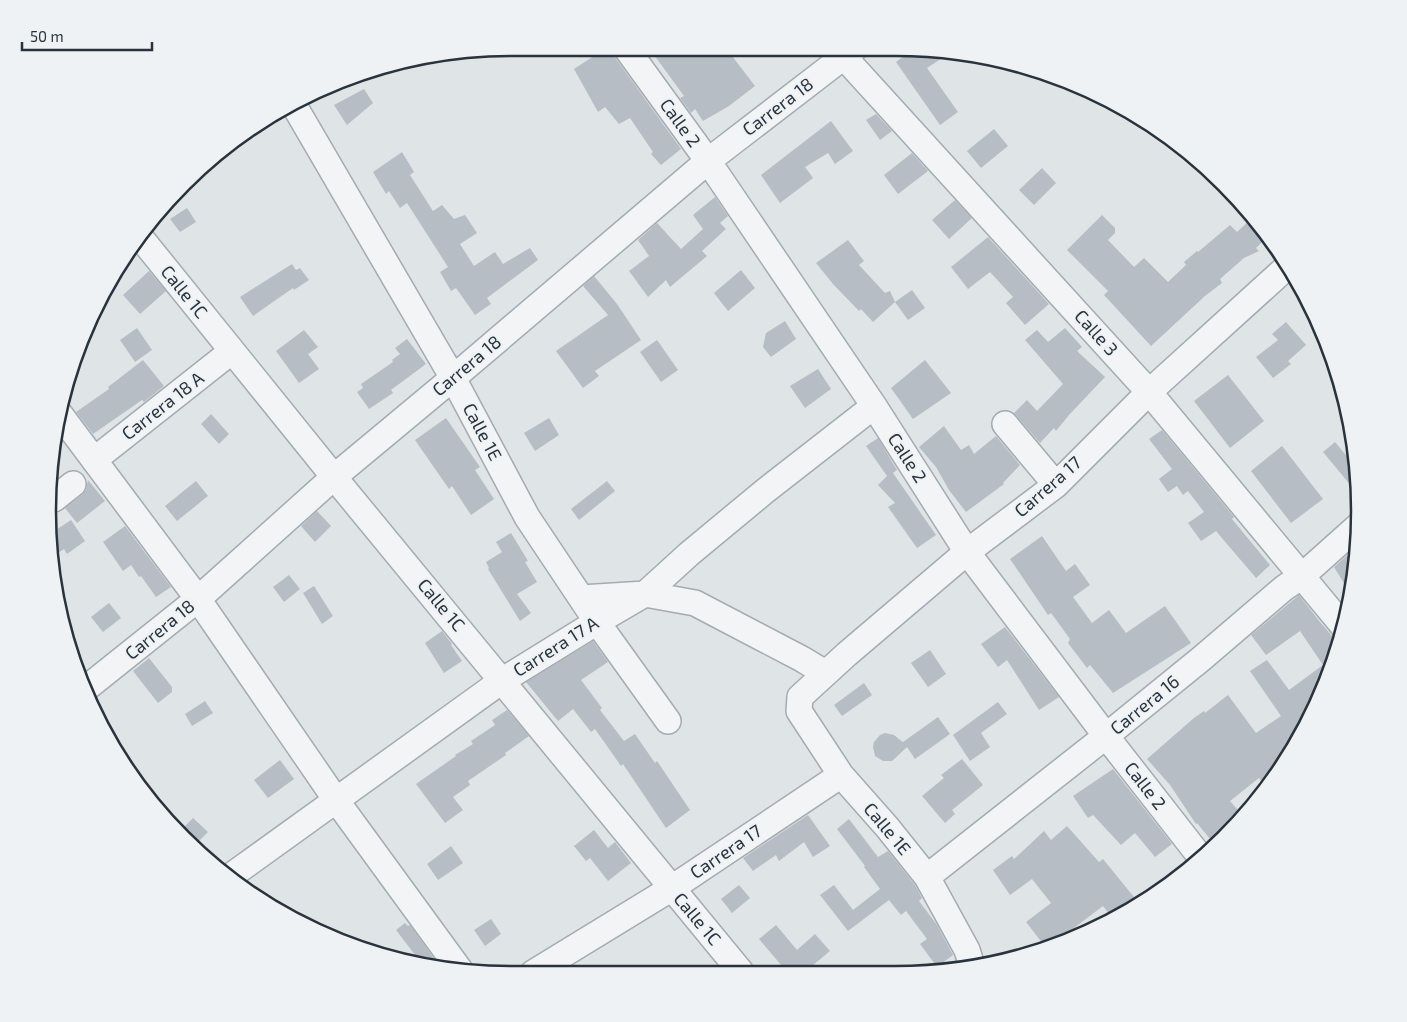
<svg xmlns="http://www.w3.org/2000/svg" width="1407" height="1022" viewBox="0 0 1407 1022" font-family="'Exo 2',sans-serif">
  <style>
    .building { fill: #b7bdc4 }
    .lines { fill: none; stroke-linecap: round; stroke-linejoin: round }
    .minor-casing { stroke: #a5abb1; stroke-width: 28 }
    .minor { stroke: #f2f4f6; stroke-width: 25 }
    .labels { text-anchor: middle; stroke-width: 4; stroke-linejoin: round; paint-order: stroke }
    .street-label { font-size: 18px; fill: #29333d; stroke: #eff2f5 }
    .rim { fill: none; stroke: #29333d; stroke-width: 2.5 }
  </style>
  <rect width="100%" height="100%" fill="#dfe4e7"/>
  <path class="building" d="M606 48H612L614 56 681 149 661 165 651 154 653 152 630 118 619 124 605 107 598 112 574 69Z
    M649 48H726L755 86 729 106 703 121 695 109 691 113 680 98 684 96Z
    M913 49 950 53 927 68 958 112 940 125 896 62Z
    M364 89 373 103 347 125 334 105Z
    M876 114 892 131 880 140 866 120Z
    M831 121 853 151 835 164 828 153 805 167 813 178 780 203 761 175Z
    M994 129 1008 146 981 168 967 151Z
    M402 152 414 172 410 175 433 211 442 205 454 219 465 215 477 233 460 244 474 266 495 252 503 264 530 248 538 260 487 298 491 304 475 315 456 288 451 291 440 272 448 267 407 203 400 208 389 191 386 194 373 172Z
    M912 153 928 171 898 194 884 175Z
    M1042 168 1056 183 1034 205 1019 190Z
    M715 197 728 216 720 223 726 229 702 251 707 256 670 287 666 280 648 297 629 271 649 256 638 240 657 223 681 249 703 229 693 215Z
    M955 200 972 218 949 239 932 220Z
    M187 208 196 222 180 232 170 219Z
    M1102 215 1115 228V233L1108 240 1134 267 1144 258 1168 282 1186 265 1184 262 1197 251 1198 252 1230 225 1237 232 1253 217 1267 237 1256 248 1259 251 1244 258 1220 279 1222 283 1205 296 1151 346 1104 295 1108 291 1067 250Z
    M988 237 1049 304 1025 325 1006 303 1013 297 990 272 968 289 951 267Z
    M848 240 864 261 859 265 885 293 890 291 895 302 873 322 861 309 859 311 833 284 816 263Z
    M292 264 296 270 300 268 309 280 294 290 293 288 253 316 240 297Z
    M741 270 755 288 728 311 714 293Z
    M149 271 166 291 140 314 123 295Z
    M594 276 617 304 641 340 595 371 599 376 583 388 556 351 608 315 583 286Z
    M912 290 925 308 908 320 895 302Z
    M785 321 796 339 771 357 763 347 766 333Z
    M1286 322 1306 345 1288 361 1291 364 1273 378 1256 357 1278 340 1272 334Z
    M137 328 152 350 135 362 120 340Z
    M1065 328 1082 347 1077 351 1105 377 1069 415 1056 431 1054 428 1040 443 1014 413 1027 400 1037 411 1063 384 1025 340 1037 330 1048 342Z
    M304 330 318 347 308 354 319 369 299 383 276 351Z
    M407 339 426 364 391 390 393 393 369 409 357 392 363 388 361 384 393 362 392 360 400 354 395 348Z
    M657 340 678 370 661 382 640 352Z
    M143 360 164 386 144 402 142 400 93 434 76 412 109 389 108 387Z
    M925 360 951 393 913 419 891 388Z
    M818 369 831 389 805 408 790 386Z
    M1228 375 1264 421 1230 448 1194 401Z
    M211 414 229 434 219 444 201 424Z
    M446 418 480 467 475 470 494 499 471 515 452 486 449 489 415 440Z
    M549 418 559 435 535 451 524 433Z
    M944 426 961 450 969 445 974 454 996 436 1020 465 1003 483 1004 484 966 512 949 490 936 467 919 447Z
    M1162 430 1234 517 1232 519 1270 565 1256 578 1216 531 1201 541 1188 523 1204 512 1188 491 1183 495 1177 486 1168 492 1159 479 1172 469 1149 439Z
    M878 438 897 470 893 473 936 535 917 548 888 507 895 503 878 485 887 476 866 446Z
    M1335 442 1356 467 1357 493 1323 452Z
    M1282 446 1323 499 1291 523 1251 471Z
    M88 480 105 501 77 523 65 508 82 495 86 490Z
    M196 481 208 496 177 521 165 506Z
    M607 481 615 491 579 520 571 509Z
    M317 511 331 526 315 542 301 526Z
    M71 520 85 541 67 554 64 549 52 557 53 532Z
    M125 526 171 587 156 597 141 576 139 577 131 565 123 571 103 542Z
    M511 533 528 561 525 562 537 582 517 594 531 613 520 621 488 569 489 568 486 562 502 552 496 542Z
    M1042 536 1066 571 1075 564 1090 585 1073 597 1092 623 1109 610 1126 633 1165 606 1191 643 1113 693 1090 665 1087 668 1068 643 1070 639 1051 613 1048 615 1010 559Z
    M1350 553 1355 561 1350 593 1334 567Z
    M289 575 300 589 284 602 273 587Z
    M314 586 333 616 322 624 303 593Z
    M1299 595 1320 622 1333 637 1340 641 1312 716 1267 788 1259 778 1230 801 1243 816 1215 845 1197 823 1196 824 1170 785 1147 759 1194 718 1204 711 1205 713 1228 695 1256 733 1281 716 1250 671 1267 660 1289 690 1323 665 1300 631 1266 655 1251 635Z
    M109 603 121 618 103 632 91 617Z
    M1005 627 1059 697 1039 710 1007 660 998 667 981 644Z
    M442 631 452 644 451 645 462 661 444 673 425 643Z
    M593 641 608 662 581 680 602 708 600 710 624 741 635 734 655 763 657 761 690 810 666 828 623 764 621 766 595 729 591 732 573 709 558 721 526 682Z
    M930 650 946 674 928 687 911 663Z
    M149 658 172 687V692L158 703 133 671Z
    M864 683 872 695 842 716 834 705Z
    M205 701 213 713 192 726 185 714Z
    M998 702 1007 714 981 733 990 747 970 761 953 735Z
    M507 710 529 736 505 753 506 755 468 781 470 785 453 797 463 810 445 823 416 784 456 756 455 755 473 744 471 741 495 725 492 720Z
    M938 717 950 734 915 759 907 747 892 761H883L875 756 873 747 874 742 880 735 885 733 894 735 904 743 903 742Z
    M962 759 983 785 952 810 955 814 945 823 922 796 944 778 941 775Z
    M280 760 294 779 268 798 254 780Z
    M1113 769 1172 844 1155 857 1135 833 1121 845 1093 815 1088 818 1073 796Z
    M808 815 830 846 813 857 804 842 779 861 776 855 753 871 743 858Z
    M193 818 208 832 194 846 179 832Z
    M849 819 878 857 888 851 915 885 922 898 919 901 937 925 953 955 937 967 920 944 927 939 906 911 901 915 889 900 848 931 820 895 834 885 853 910 880 889 864 867 865 866 837 829Z
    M1067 826 1099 862 1103 859 1138 902 1113 919 1103 906 1066 934 1068 937 1043 944 1026 922 1051 903 1032 879 1010 895 993 870 1012 856 1014 859 1044 831 1051 840Z
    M594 830 608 848 615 842 631 863 608 881 590 858 586 861 574 846Z
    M451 846 463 863 438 880 427 864Z
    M739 885 750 898 732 913 721 899Z
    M491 919 501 934 485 946 474 930Z
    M405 923 408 926 410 925 440 967 422 964 396 930Z
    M776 925 797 950 815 934 830 951 806 971 787 972 759 939Z"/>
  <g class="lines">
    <g class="minor-casing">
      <path id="minor" d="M626 48 708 161 874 406 967 552 1106 736 1202 859
        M838 48 844 57 1149 392 1344 627
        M295 107 453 378 527 517 597 622 668 721
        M141 238 334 477 741 972
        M59 413 198 599 336 800 460 970
        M1005 424 1056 485
        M94 460 232 351
        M54 499 73 484
        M581 598 645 594 695 603 802 659 825 673
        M84 690 198 599 334 477 453 378 708 161 855 48
        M927 877 1106 736 1201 659 1284 588 1302 576 1358 526
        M228 878 503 680 597 622 645 594 689 554 765 491 874 406
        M972 966 967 950 927 877 887 827 841 775 799 711 800 697 847 654 967 552 1056 485 1149 392 1288 266
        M533 973 672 888 841 775"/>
    </g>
    <use href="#minor" class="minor"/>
  </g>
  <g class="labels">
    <g class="street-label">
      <text transform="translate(778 107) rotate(-37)" y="6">Carrera 18</text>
      <text transform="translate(680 123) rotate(54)" y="6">Calle 2</text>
      <text transform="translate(184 292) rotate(51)" y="6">Calle 1C</text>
      <text transform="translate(1096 333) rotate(48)" y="6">Calle 3</text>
      <text transform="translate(467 366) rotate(-40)" y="6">Carrera 18</text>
      <text transform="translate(163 406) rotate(-38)" y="6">Carrera 18 A</text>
      <text transform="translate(482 432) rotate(62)" y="6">Calle 1E</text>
      <text transform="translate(907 458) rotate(57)" y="6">Calle 2</text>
      <text transform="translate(1048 487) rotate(-41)" y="6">Carrera 17</text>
      <text transform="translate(441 605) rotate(50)" y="6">Calle 1C</text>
      <text transform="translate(160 630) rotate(-39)" y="6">Carrera 18</text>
      <text transform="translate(556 647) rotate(-32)" y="6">Carrera 17 A</text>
      <text transform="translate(1145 705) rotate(-39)" y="6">Carrera 16</text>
      <text transform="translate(1145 786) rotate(52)" y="6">Calle 2</text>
      <text transform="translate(887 829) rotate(50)" y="6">Calle 1E</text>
      <text transform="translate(726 852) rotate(-34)" y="6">Carrera 17</text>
      <text transform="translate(697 919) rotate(50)" y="6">Calle 1C</text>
    </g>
  </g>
  <path d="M0 0H1407V1022H0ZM511 56H896A455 455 0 0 1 1351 511V511A455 455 0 0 1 896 966H511A455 455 0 0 1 56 511V511A455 455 0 0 1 511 56Z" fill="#eff2f5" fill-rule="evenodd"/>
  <path class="rim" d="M511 56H896A455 455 0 0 1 1351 511V511A455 455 0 0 1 896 966H511A455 455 0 0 1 56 511V511A455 455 0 0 1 511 56Z"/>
  <path d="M22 42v8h130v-8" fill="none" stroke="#29333d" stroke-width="2.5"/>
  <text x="30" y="42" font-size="15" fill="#29333d" stroke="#eff2f5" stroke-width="4" paint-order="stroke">50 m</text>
</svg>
